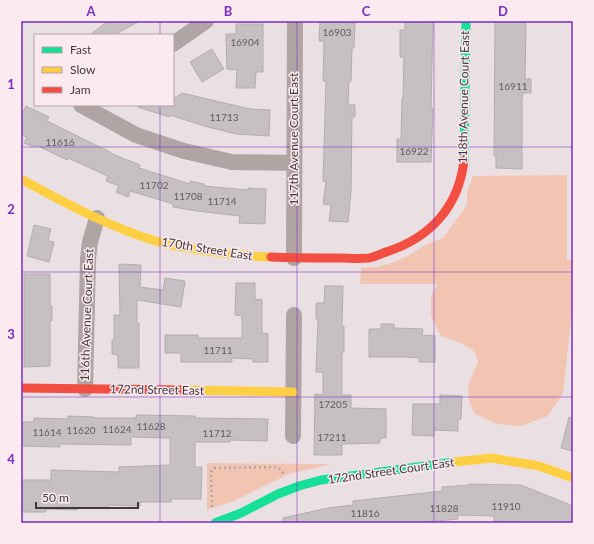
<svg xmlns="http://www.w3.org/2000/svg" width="594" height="544" viewBox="0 0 594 544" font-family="Lato,sans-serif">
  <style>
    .green { fill: #f2c5b3 }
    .building { fill: #c6c0c3; stroke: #b3acb0 }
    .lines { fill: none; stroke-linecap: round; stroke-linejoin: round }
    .path { stroke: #b1a7a8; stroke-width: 2.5; stroke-dasharray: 2 3; stroke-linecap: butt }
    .street { stroke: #b1a4a5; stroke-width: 16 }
    .fast { stroke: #16e098; stroke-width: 9 }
    .slow { stroke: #ffcf43; stroke-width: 9 }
    .jam { stroke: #f24e42; stroke-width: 9 }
    .grid { fill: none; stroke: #7b2cbf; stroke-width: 1; stroke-opacity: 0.55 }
    .labels { text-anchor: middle; stroke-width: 3; stroke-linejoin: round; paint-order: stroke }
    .number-label { font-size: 10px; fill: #625c5e }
    .street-label { font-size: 12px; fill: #413a3d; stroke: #fbeaf0 }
    .neatline { fill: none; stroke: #7b2cbf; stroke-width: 1.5 }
    .grid-label { font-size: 13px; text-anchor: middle; font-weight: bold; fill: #7b2cbf }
  </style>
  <rect width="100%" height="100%" fill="#eae0e3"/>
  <path class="green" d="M567 175V260H573V303L563 393 548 416 521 426 497 424 475 414 469 401 468 385 478 362 474 351 461 343 441 336 431 316V296L438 284H360L361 268 377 267 391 263 406 257 427 244 443 238 465 208 467 205V192L473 176Z
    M207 463 332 464 289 474 234 501 207 510Z"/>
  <path class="building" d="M108 21H140L114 35H90Z
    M405 21H433L431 108H433L431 162H397V139H401L402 98H403L404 57H400V30H405Z
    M495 21H526L525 79H531V93H523L522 100V169L496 168V156H494Z
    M320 22 355 23 354 48H352L351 81H349L348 105H355V117H352L351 191 348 222 329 221 331 205 323 204 326 182 323 181 326 81H323L324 41H319Z
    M236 24H263V72H256L255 88H236L237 70 227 69 226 34H236Z
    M212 49 224 69 202 82 190 62Z
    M182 93 250 109 270 110 269 136 236 134 204 126 170 115 169 117 138 107V105H173V99Z
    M26 106 49 117 47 121 110 152V153L140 165 139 168 190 184V181L204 184V186L248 190V188L266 189 265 224 239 223 240 216 197 211 173 207V204L130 191 128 197 116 192 119 186 106 181 108 176 68 158 67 160 36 145 35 147 24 143 27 137 21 135V117Z
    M34 225 51 229 48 241 54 242 49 262 27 256Z
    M119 264 141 265 140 287 163 290 165 278 185 281 181 307 137 300V323H139V368H118V355L112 354V340H114V315H120Z
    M24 274H50V306H52V321H50V366L24 367Z
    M236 283H255V299L262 300V333L268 334V362H253V359L232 358V362H181V353H165V335H198V338H242V316L235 315Z
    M325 286H343L342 326H344V352H342V395H351V408L386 409V438H380V443L342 444V455H314L315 394 323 395V372H316L318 319H316V303H324Z
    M381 324H394V328L423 329 422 335 435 336V362H419V358L407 357H369V329H381Z
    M440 395 462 396 461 419H458V431L434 430V436L412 435 413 404H440Z
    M136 415 195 416V418L268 419 267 441 230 440V442H195V467H202L201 499H171V502H140V506L108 505V508H77V510L46 509V512H21V480H51V470L119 472V467L170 465V438L131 437V445L60 444V447L21 446V422H34V418L68 419V416L94 417V418H136Z
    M569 417 573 418V451L561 448Z
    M469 484 521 485 573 506V523H516L517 522 494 521V516L458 515V519L428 522V523H283V518L328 508 353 505V501L442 491V487L469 485Z"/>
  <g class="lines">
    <path class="path" d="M212 507 211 472 214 468 276 467 280 469 284 474"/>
    <path class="street" d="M173 44 206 21
      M81 105 136 135 184 151 232 162 293 163
      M294 258 295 21
      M85 389 88 259 90 242 97 218
      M293 436 294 315"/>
    <path class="fast" d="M464 160 466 21
      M215 523 241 513 278 494 299 486 321 480 454 462"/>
    <path class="slow" d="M21 179C65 203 111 228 159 242 180 248 201 250 223 253 239 255 255 257 271 257
      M185 390 293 392
      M454 462 492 458 539 466 573 478"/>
    <path class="jam" d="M271 257C293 258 316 258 338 258 348 258 359 259 369 258 375 257 381 254 386 252 430 238 459 207 464 160
      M21 388 185 390"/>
  </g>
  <path class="grid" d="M160 21V35M297 21V523M434 21V523M160 105V523M21 147H573M21 272H573M21 397H573"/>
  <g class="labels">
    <g class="number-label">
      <text x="337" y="36">16903</text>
      <text x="245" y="46">16904</text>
      <text x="513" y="90">16911</text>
      <text x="224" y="121">11713</text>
      <text x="60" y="146">11616</text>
      <text x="414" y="155">16922</text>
      <text x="154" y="189">11702</text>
      <text x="188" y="200">11708</text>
      <text x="222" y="205">11714</text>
      <text x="218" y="354">11711</text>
      <text x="333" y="408">17205</text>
      <text x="151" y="430">11628</text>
      <text x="117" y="433">11624</text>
      <text x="81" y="434">11620</text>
      <text x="47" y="436">11614</text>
      <text x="217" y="437">11712</text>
      <text x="332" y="441">17211</text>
      <text x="506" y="510">11910</text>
      <text x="444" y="512">11828</text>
      <text x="365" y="517">11816</text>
    </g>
    <g class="street-label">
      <text transform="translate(464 97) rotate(-89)" y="4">118th Avenue Court East</text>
      <text transform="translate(294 139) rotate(-90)" y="4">117th Avenue Court East</text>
      <text transform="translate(207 249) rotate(9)" y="4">170th Street East</text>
      <text transform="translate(87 315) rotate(-88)" y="4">116th Avenue Court East</text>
      <text transform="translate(157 390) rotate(1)" y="4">172nd Street East</text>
      <text transform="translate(391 471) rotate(-8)" y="4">172nd Street Court East</text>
    </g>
  </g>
  <rect width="594" height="544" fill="none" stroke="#fbeaf0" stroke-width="44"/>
  <rect x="34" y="34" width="140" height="72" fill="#fbeaf0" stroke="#b1a4a8"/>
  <rect x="42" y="47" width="20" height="6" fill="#16e098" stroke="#b1a4a8"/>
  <text x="70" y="54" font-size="12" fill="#413a3d">Fast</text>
  <rect x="42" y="67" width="20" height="6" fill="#ffcf43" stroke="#b1a4a8"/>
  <text x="70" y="74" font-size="12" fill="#413a3d">Slow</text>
  <rect x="42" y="87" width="20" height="6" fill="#f24e42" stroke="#b1a4a8"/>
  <text x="70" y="94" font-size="12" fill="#413a3d">Jam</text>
  <path d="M36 502v6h102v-6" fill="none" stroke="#413a3d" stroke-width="2"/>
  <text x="42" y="502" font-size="12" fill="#413a3d" stroke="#fbeaf0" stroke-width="3" paint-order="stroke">50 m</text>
  <rect x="22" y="22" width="550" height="500" class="neatline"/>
  <g class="grid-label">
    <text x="91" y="16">A</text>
    <text x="228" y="16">B</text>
    <text x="366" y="16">C</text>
    <text x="503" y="16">D</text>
    <text x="11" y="89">1</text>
    <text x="11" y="214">2</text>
    <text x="11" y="339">3</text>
    <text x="11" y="464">4</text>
  </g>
</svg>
